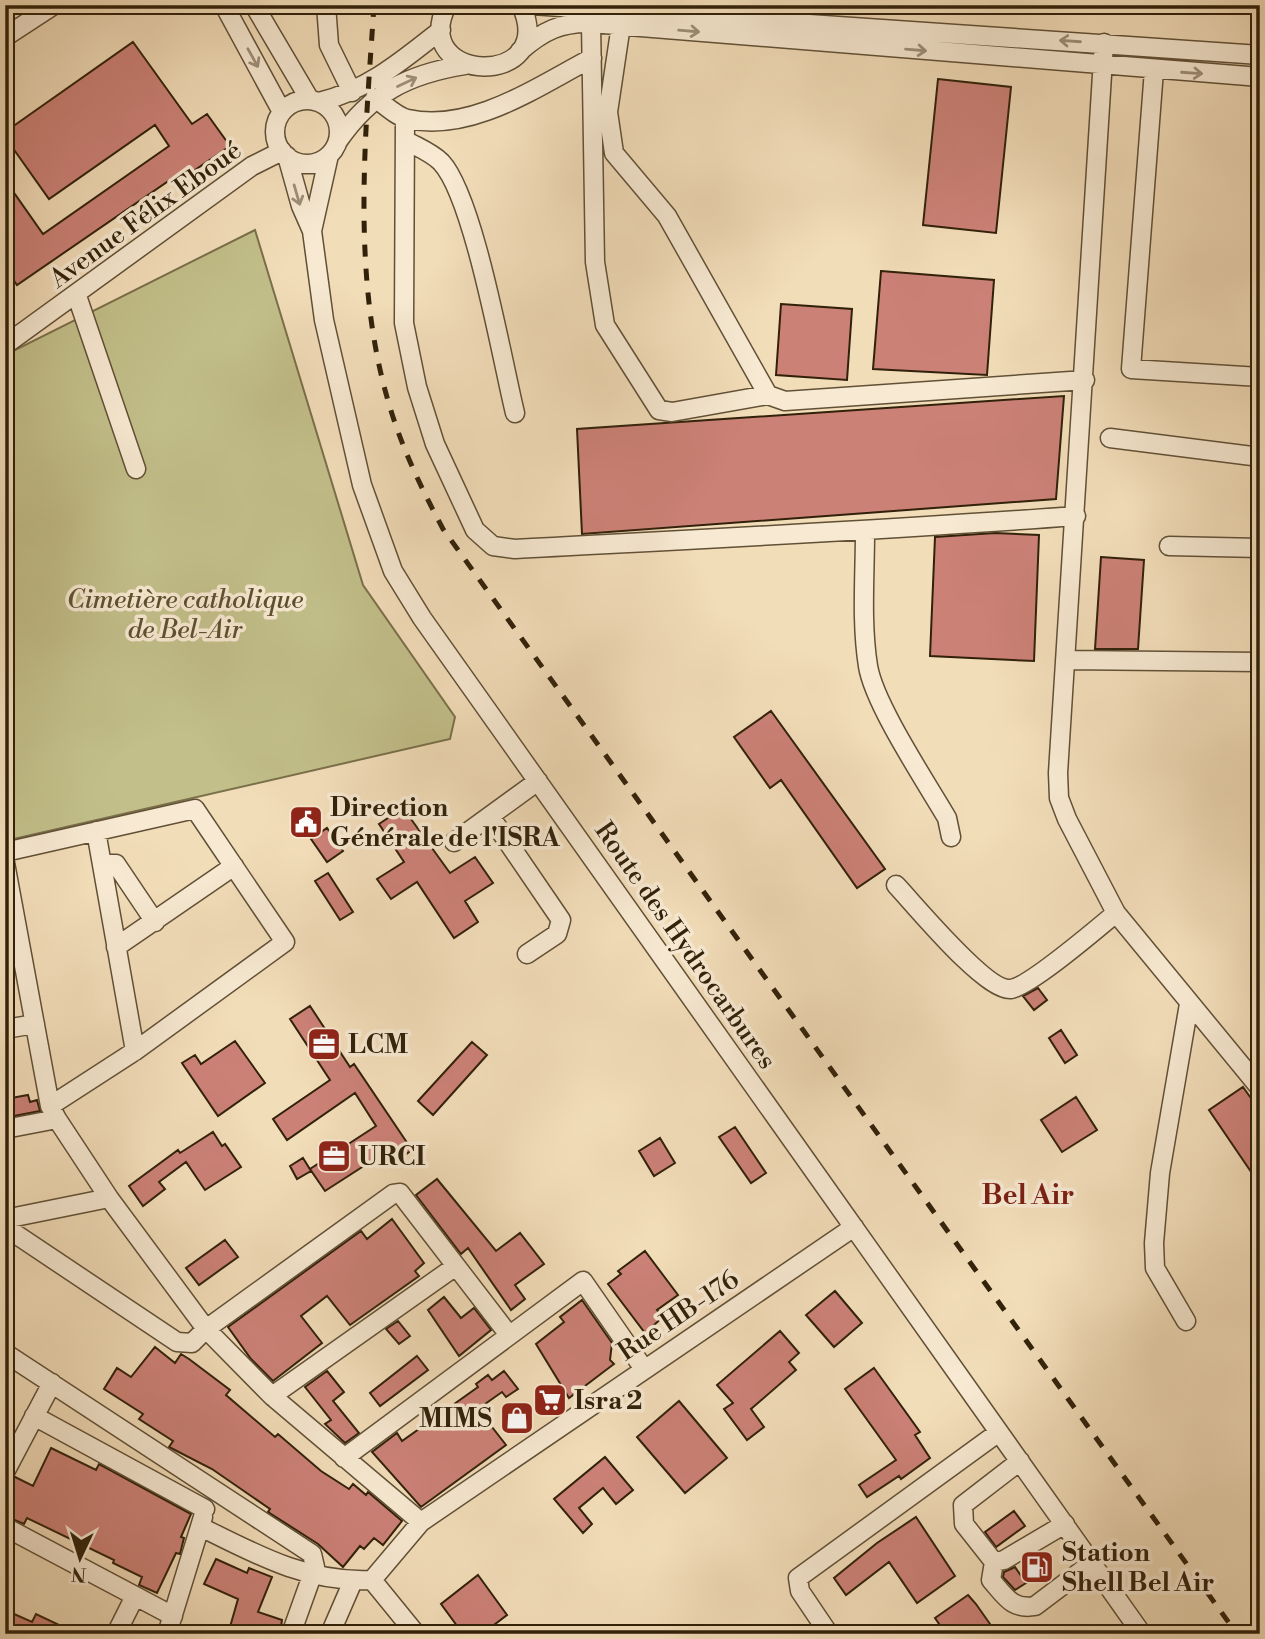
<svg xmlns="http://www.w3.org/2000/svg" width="1265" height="1639" viewBox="0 0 1265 1639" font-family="'Libre Bodoni',serif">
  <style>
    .green { fill: #c2bf8a; stroke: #7a704a; stroke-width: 2 }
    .building { fill: #cc8177; stroke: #31210a; stroke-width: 2 }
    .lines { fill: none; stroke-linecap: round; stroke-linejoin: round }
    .minor-casing { stroke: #615036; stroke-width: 21 }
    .minor { stroke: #f7e9d2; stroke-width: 18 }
    .rail { stroke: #31210a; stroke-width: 5; stroke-dasharray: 12 12; stroke-linecap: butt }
    .oneway { stroke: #9e8f78 }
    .labels { text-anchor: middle; stroke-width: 7; stroke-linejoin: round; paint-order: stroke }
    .street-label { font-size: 26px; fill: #31210a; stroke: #f7e9d2 }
    .park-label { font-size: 26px; font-style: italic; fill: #5c5030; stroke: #f7e9d2 }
    .poi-label { font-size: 26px; font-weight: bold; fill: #31210a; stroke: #f7e9d2; text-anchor: start }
    .neighbourhood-label { font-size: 28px; font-weight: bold; fill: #7a1f14; stroke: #f7e9d2 }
  </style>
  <rect width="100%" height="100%" fill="#f2ddb9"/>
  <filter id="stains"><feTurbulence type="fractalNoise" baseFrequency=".00286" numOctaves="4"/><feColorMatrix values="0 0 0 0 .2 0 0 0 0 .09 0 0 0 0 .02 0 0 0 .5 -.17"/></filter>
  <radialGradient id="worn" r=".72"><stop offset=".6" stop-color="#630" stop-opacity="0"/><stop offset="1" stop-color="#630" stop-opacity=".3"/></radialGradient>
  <path class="green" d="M255 230 363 585 455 717 450 739 5 841V355Z"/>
  <path class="building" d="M133 42 192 124 207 114 230 146 189 174 186 169 17 285 5 268V180L43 234 169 146 155 125 49 199 5 137V132Z
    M938 79 1011 87 996 233 923 225Z
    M881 271 994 280 987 375 873 369Z
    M781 304 852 309 847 380 776 375Z
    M1064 396 1056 499 582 534 577 429Z
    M995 533 1039 535 1034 661 930 656 935 537Z
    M1101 557 1144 560 1138 649H1095Z
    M771 711 885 869 857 888 781 780 770 788 734 737Z
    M403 808 450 873 475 857 493 883 465 901 478 922 454 938 417 882 391 899 377 879 404 862 379 824Z
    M327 828 343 851 327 862 311 839Z
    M328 873 353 912 340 920 315 881Z
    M1038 988 1047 1000 1034 1010 1023 996Z
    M310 1006 350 1067 354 1064 412 1150 402 1157 395 1146 325 1191 310 1169 376 1126 355 1093 287 1140 273 1119 330 1080 290 1019Z
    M1061 1030 1077 1055 1065 1063 1049 1038Z
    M235 1041 265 1083 218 1116 182 1063 195 1055 201 1064Z
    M472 1042 487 1055 433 1115 418 1101Z
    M1243 1087 1260 1111V1185L1209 1110Z
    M28 1095 30 1102 37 1100 40 1111 14 1116 11 1098Z
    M1076 1097 1097 1130 1062 1152 1041 1120Z
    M735 1127 766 1173 751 1183 719 1137Z
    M213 1132 222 1146 225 1144 241 1167 205 1190 186 1162 159 1182 165 1189 143 1206 129 1186 178 1150 180 1153Z
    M660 1138 675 1163 654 1176 639 1151Z
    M303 1158 311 1171 297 1179 290 1166Z
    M437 1179 496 1251 520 1233 544 1264 515 1285 525 1299 511 1310 468 1248 461 1254 416 1195Z
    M392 1219 424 1263 415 1271 419 1276 350 1325 327 1296 301 1316 322 1343 273 1381 251 1359 228 1327 361 1231 367 1239Z
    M225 1240 238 1257 199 1285 186 1268Z
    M645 1251 678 1295 657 1310 663 1317 645 1333 608 1284 621 1274 618 1271Z
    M835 1291 862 1323 834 1347 806 1315Z
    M444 1297 461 1318 474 1308 491 1330 459 1356 428 1310Z
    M582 1300 612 1343 610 1360 614 1364 569 1398 536 1344 564 1322 560 1317Z
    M398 1321 410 1336 399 1344 386 1329Z
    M780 1331 799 1353 789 1362 796 1370 751 1409 764 1427 747 1440 724 1409 733 1403 717 1385Z
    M155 1347 175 1363 181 1354 189 1359 230 1390 226 1395 275 1437 278 1434 321 1471 349 1489 353 1484 366 1495 368 1492 402 1521 383 1545 374 1538 364 1549 360 1546 343 1567 318 1544 268 1512 270 1509 212 1469 169 1447 173 1441 139 1419 143 1414 104 1389 117 1368 131 1377Z
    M417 1356 428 1370 380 1406 370 1393Z
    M874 1368 920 1432 915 1435 930 1458 901 1479 899 1476 867 1497 859 1485 896 1460 845 1389Z
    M327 1371 344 1392 333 1401 359 1433 345 1443 325 1424 331 1420 305 1387Z
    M504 1371 518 1389 506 1397 502 1392 478 1409 506 1445 421 1507 372 1452 397 1433 402 1441 478 1387 476 1384 488 1375 492 1380Z
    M679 1401 727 1458 685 1493 637 1437Z
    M51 1448 96 1470 99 1464 191 1514 181 1537 184 1538 180 1554 176 1553 157 1593 139 1585 142 1577 113 1563 114 1560 27 1518 24 1524 5 1516V1483L15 1477 33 1486Z
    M605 1457 633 1490 616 1504 603 1488 579 1508 592 1524 583 1533 554 1499Z
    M1014 1511 1025 1526 996 1547 985 1532Z
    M916 1517 955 1576 917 1603 889 1562 846 1595 834 1578 877 1543Z
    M216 1559 247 1573 249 1568 272 1577 258 1612 282 1620 280 1634 264 1630 263 1634H228L238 1599 204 1584Z
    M1015 1567 1026 1583 1015 1590 1003 1577 1004 1572Z
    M478 1575 507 1615 482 1634H463L441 1604Z
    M968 1595 976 1604 997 1634H946L935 1618Z
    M5 1610 32 1622 36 1614 78 1634H5Z"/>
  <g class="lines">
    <g class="minor-casing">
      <path id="minor" d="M224 5 282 112
        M254 5 310 100
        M326 5 329 45 352 92
        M447 5C407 85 560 89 521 5
        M532 5 1260 55
        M591 23 595 262 605 325 659 410 672 412 768 395
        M621 25 608 112 614 153 667 216 768 395 785 401 1085 380
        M5 37 54 5
        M1104 43 1058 773 1059 798 1067 819 1116 913 1260 1088
        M520 51C543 31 561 22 591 23L1260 77
        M1154 70 1131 369 1260 377
        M375 98C385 105 397 117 408 119 472 133 538 86 592 58
        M275 132a32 32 0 1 1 64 0a32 32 0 1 1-64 0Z
        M319 102C368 90 403 60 441 30
        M405 119 404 323 417 387 435 444 475 530 493 546 515 549C702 539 889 530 1076 516
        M405 140C417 147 431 152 441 162 474 197 502 360 515 413
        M338 141C371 93 408 74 465 65
        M287 156 301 206 312 231 324 320 362 485 393 571 422 618 1142 1634
        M312 231 329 155
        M77 296 136 469
        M5 345 252 166 282 151
        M1110 438 1260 457
        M865 532C865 576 861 622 868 666 874 704 926 782 947 818L951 837
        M1169 546 1260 548
        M1066 660 1260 662
        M490 816 561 920 557 934 527 954
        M96 831 135 1051
        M454 842 538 781
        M5 852 195 809 285 942 135 1051 50 1106
        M5 863 50 1106 57 1119 109 1198 206 1329 272 1396 421 1522
        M102 864H116L155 922
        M896 885C915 905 986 992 1011 989 1030 986 1098 928 1116 913
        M116 947 234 866
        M5 1029 35 1024
        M5 1129 57 1119
        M5 1219 109 1198
        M5 1227 177 1342 192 1343 206 1329 393 1194 400 1193 509 1335
        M1186 1321 1155 1268 1154 1243 1160 1173 1189 1004
        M5 1353 312 1554 315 1567 291 1634
        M272 1396 456 1266
        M34 1416 205 1509
        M344 1458 583 1281 644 1369
        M1020 1461 963 1505 964 1524 994 1562 1004 1560 1065 1524
        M5 1472 52 1383
        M5 1527 173 1616
        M201 1527C257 1555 308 1583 372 1580
        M994 1562 991 1580C1005 1596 1012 1610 1035 1606L1092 1563
        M372 1580 421 1522 854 1227
        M372 1580 416 1634
        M116 1634 135 1596
        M167 1634 203 1517
        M330 1634 353 1581
        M829 1634 800 1591 798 1578 999 1432"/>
    </g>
    <use href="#minor" class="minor"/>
    <path class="rail" d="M374 5C365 142 350 285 393 417 406 457 424 493 443 529L1237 1634"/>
  </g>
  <defs><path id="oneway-shaft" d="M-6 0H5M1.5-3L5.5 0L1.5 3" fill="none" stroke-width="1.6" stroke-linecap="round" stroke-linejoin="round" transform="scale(1.75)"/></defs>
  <g class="oneway">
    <use href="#oneway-shaft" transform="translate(689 31) rotate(5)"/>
    <use href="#oneway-shaft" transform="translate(1070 41) rotate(-176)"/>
    <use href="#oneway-shaft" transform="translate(916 50) rotate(5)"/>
    <use href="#oneway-shaft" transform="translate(253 58) rotate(61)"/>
    <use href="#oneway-shaft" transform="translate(1192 73) rotate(4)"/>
    <use href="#oneway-shaft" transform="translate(407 82) rotate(-25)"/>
    <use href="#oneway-shaft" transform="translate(297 195) rotate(74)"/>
  </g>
  <defs>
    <g id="civic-square" transform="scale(1.75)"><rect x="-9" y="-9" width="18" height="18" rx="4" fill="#8f2418" stroke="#f7e9d2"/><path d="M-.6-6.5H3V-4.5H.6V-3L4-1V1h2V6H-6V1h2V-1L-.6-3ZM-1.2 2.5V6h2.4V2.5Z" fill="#fff"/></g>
    <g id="office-square" transform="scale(1.75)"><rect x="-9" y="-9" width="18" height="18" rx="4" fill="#8f2418" stroke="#f7e9d2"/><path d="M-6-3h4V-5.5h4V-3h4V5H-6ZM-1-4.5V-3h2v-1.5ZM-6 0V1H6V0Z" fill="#fff"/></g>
    <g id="supermarket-square" transform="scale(1.75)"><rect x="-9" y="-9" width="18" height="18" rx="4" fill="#8f2418" stroke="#f7e9d2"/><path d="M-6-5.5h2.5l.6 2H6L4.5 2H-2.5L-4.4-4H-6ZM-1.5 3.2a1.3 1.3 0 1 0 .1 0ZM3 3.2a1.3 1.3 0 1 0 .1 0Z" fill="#fff"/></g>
    <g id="shop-square" transform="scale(1.75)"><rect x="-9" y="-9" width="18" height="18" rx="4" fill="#8f2418" stroke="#f7e9d2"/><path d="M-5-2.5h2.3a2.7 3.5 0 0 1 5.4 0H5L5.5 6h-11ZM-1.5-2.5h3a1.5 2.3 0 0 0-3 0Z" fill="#fff"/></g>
    <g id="fuel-square" transform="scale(1.75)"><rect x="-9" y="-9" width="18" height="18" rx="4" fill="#8f2418" stroke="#f7e9d2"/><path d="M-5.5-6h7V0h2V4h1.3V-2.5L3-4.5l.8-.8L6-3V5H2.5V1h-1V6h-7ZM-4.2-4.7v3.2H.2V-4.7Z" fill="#fff"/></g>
  </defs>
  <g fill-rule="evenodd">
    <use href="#civic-square" x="306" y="822"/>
    <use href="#office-square" x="324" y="1044"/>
    <use href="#office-square" x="334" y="1156"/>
    <use href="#supermarket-square" x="550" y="1400"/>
    <use href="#shop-square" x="517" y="1418"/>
    <use href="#fuel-square" x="1037" y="1567"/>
  </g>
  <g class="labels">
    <g class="street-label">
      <text transform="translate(145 214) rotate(-36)" y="9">Avenue Félix Eboué</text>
      <text transform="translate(686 945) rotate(55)" y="9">Route des Hydrocarbures</text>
      <text transform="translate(678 1315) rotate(-34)" y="9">Rue HB-176</text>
    </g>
    <g class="park-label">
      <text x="185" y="608">Cimetière catholique<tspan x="185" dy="30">de Bel-Air</tspan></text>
    </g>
    <g class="poi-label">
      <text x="330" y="816">Direction<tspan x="330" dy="30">Générale de l'ISRA</tspan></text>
      <text x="348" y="1053">LCM</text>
      <text x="358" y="1165">URCI</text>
      <text x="574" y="1409">Isra 2</text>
      <text x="492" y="1427" text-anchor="end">MIMS</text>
      <text x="1062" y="1561">Station<tspan x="1062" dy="30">Shell Bel Air</tspan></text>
    </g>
    <g class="neighbourhood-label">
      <text x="1028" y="1204">Bel Air</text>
    </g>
  </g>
  <rect width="1265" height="1639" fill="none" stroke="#f2ddb9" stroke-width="28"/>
  <rect x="7" y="7" width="1251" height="1625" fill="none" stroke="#31210a" stroke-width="3.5"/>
  <rect x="14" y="14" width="1237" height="1611" fill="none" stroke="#31210a" stroke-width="2"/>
  <g transform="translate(80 1558) rotate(184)" stroke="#f7e9d2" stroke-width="5" paint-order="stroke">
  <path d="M0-5L12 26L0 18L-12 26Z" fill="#31210a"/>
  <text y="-10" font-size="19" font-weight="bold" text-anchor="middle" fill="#31210a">N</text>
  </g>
  <rect width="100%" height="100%" filter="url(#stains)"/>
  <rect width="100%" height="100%" fill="url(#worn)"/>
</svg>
